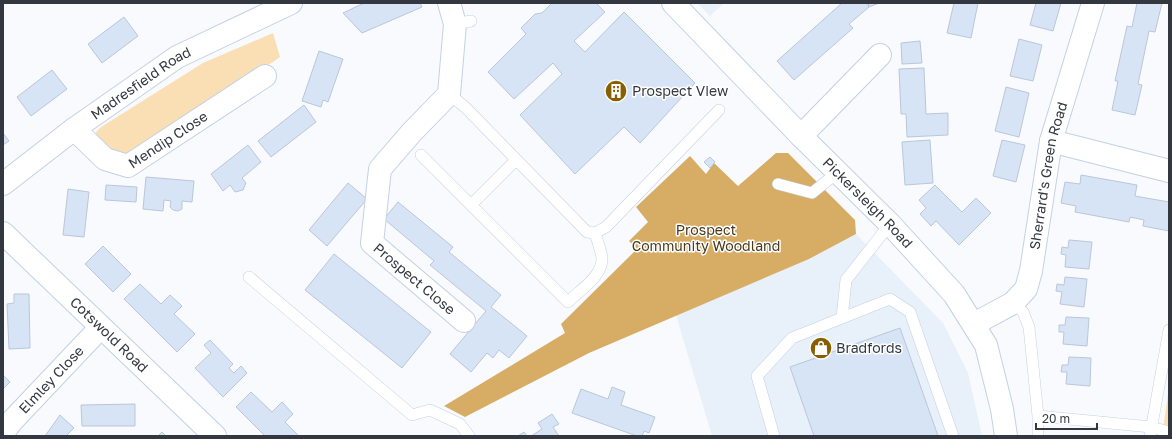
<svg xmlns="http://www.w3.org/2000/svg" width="1172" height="439" viewBox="0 0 1172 439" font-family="'Golos Text',sans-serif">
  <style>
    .built { fill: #e8f0fa }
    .green { fill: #fadfb5 }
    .forest { fill: #d7ad66 }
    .building { fill: #d6e4f6; stroke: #bac7d9 }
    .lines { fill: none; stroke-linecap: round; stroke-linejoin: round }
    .lane-casing { stroke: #c3d1e3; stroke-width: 12 }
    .street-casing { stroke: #c3d1e3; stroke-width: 24 }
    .secondary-casing { stroke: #c3d1e3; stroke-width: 24 }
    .lane { stroke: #fff; stroke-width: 11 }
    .street { stroke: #fff; stroke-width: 22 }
    .secondary { stroke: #fff; stroke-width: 22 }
    .labels { text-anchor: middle; stroke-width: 3; stroke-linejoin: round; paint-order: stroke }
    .street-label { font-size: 14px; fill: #333840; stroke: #fff }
    .poi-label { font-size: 14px; fill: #333840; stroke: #fff; text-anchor: start }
    .park-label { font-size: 14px; fill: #4b391a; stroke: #fff }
  </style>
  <rect width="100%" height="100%" fill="#f8fafe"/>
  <path class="built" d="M697 3H724L710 16Z
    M856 234 943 323 968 373 982 436H712L676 315 809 259Z"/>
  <path class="green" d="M273 33 280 57 177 128 128 160 111 155 97 139 96 132 101 127 203 63Z
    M1169 387V436H1162Z"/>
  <path class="forest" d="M776 153H788L855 220 856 234 809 259 589 353 465 417 444 406 565 333 561 324 637 249 629 241 648 222 636 207 690 156 706 174 714 163 738 186Z"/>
  <path class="building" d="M364 3H420L422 7 362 33 343 13Z
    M552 3H596L605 12 574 41 585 52 624 12 695 83 640 143 624 127 575 174 520 115 562 74 553 63 514 99 488 72 526 34 521 28 535 14 542 13Z
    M842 3H866L869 7 849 24 853 28 794 80 777 61Z
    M868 3H879L869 7Z
    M954 3H978L971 38 947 33Z
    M1036 3H1061L1053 31 1030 25Z
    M1137 3H1162L1155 32 1149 31 1138 84 1142 85 1135 115 1112 110 1118 81H1115L1127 26 1132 27Z
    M124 17 138 36 102 63 88 44Z
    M1019 39 1042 45 1033 81 1010 76Z
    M920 41 922 63 902 64 901 43Z
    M319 51 343 59 328 102 323 100 321 107 302 101Z
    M924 68 926 114 948 113V135L907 137 906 114H901L899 69Z
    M52 70 67 89 31 116 17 97Z
    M1006 87 1029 93 1019 137 995 131Z
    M304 105 316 122 271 157 258 141Z
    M3 133 9 141 3 145Z
    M930 140 933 183 905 185 902 142Z
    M1002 140 1025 145 1016 182 993 176Z
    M248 145 261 162 242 178 246 183 243 190 235 192 230 185 223 191 211 174Z
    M710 157 715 162 710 168 704 162Z
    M1081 175 1137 185 1135 196 1169 202V231L1143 226 1144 220 1130 217 1129 222 1075 212 1076 206 1061 203 1065 182 1080 184Z
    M146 177 194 181 192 202 182 201V209L178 211 173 210 170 207 171 201 164 200 163 211 143 209Z
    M348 183 367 199 327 246 309 230Z
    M106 185 137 187 136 202 105 200Z
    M935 185 962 212 976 198 991 213 959 245 936 221 931 226 920 214 926 208 919 200Z
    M68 189 89 192 84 237 63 235Z
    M398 202 453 247 449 252 501 295 491 307 527 336 509 358 499 350 493 358 487 353 471 372 450 354 486 311 430 265 434 261 384 219Z
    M1069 240 1092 242 1089 269 1065 267 1066 255 1061 254 1062 247 1068 248Z
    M103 246 131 274 113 292 85 264Z
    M334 254 431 332 402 368 305 290Z
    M1065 277 1087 279 1084 307 1060 304 1062 292 1056 291 1057 284 1064 285Z
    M140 284 161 304 170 295 182 306 174 314 195 334 177 352 124 299Z
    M14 294H29L30 348 9 349 7 304 14 303Z
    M1066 317 1089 318 1087 346 1063 344 1064 332H1059V325H1065Z
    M900 328 938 436H814L790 367Z
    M210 340 233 364 229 368 234 373 241 366 247 373 223 397 195 368 211 353 204 345Z
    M1069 357 1091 358 1090 386 1066 384 1067 372H1061L1062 365H1068Z
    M3 375 10 382 3 389Z
    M612 387 625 392 621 405 655 417 649 433 644 431 642 436H637L572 413 581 389 608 399Z
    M251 392 272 412 282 402 293 414 285 422 299 436H265L236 407Z
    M135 404V426H82L81 405Z
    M552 414 559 424 553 427 559 436H531L542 429 538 423Z
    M60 415 74 428 66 436H45Z
    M162 432 166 436H158Z
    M524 432 527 436H518Z"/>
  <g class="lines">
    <g class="lane-casing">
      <path id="lane" d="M455 24 471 21
        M449 94 466 108 587 232 595 233 606 227 719 110
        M421 155 568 302C580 290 603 276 602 258 601 249 597 241 595 233
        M778 184 812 193 838 172
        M471 205 516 160
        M890 224 846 280 842 318 890 299 910 312 953 436
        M249 277 412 415 430 410 460 424 469 436
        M1013 303 1023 312 1029 327 1038 416V436
        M1038 416 1151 427 1169 432
        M774 436 757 376 792 338 842 318
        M1150 436 1169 330"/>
    </g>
    <g class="street-casing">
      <g id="street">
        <path id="s1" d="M449 3 455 24 449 94 412 132 380 169 372 243 464 321"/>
        <path id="s2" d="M74 129 105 159 128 166 265 76"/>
        <path d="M801 136 880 55"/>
        <path d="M1051 141 1169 171"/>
        <path id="s3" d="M3 233 215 436"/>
        <path id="s4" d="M974 324 1013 303 1026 289 1031 271 1051 141 1093 3"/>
        <path id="s5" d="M3 433 12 421 101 327"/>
      </g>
    </g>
    <g class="secondary-casing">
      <g id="secondary">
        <path id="s6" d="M673 3 801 136 890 224 954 294 986 345 1002 409 1006 436"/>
        <path id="s7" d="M3 184 74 129 177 57 291 3"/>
      </g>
    </g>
    <use href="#lane" class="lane"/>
    <use href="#street" class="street"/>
    <use href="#secondary" class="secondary"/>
  </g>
  <defs>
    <g id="building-disc" transform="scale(1.15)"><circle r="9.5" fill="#885f00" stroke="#fff"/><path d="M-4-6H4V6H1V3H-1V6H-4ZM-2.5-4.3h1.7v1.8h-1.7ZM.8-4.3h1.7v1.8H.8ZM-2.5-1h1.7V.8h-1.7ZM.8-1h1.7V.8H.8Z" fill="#fff"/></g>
    <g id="shop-disc" transform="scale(1.15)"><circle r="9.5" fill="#885f00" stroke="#fff"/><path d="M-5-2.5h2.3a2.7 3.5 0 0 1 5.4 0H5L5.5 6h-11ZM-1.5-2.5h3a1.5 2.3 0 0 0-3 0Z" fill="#fff"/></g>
  </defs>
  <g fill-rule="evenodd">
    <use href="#building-disc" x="616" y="91"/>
    <use href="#shop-disc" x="821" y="348"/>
  </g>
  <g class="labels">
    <g class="street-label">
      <text dy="5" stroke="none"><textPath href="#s7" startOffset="171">Madresfield Road</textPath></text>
      <text dy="5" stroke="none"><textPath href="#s2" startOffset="115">Mendip Close</textPath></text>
      <text dy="5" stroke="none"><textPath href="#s4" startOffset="179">Sherrard's Green Road</textPath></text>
      <text dy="5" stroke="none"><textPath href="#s6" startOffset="279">Pickersleigh Road</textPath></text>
      <text dy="5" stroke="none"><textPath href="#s1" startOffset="324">Prospect Close</textPath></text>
      <text dy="5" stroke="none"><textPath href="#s3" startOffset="147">Cotswold Road</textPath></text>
      <text dy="5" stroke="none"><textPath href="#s5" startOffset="72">Elmley Close</textPath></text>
    </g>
    <g class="poi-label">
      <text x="632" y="96">Prospect View</text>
      <text x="836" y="353">Bradfords</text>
    </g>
    <g class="park-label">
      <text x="706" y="235">Prospect<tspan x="706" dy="16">Community Woodland</tspan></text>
    </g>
  </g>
  <rect width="1172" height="439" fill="none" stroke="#333840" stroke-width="8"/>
  <path d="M1036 423v6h61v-6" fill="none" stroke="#333840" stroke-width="2"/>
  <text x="1042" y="423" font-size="12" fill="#333840" stroke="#ffffff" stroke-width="3" paint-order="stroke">20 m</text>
</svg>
